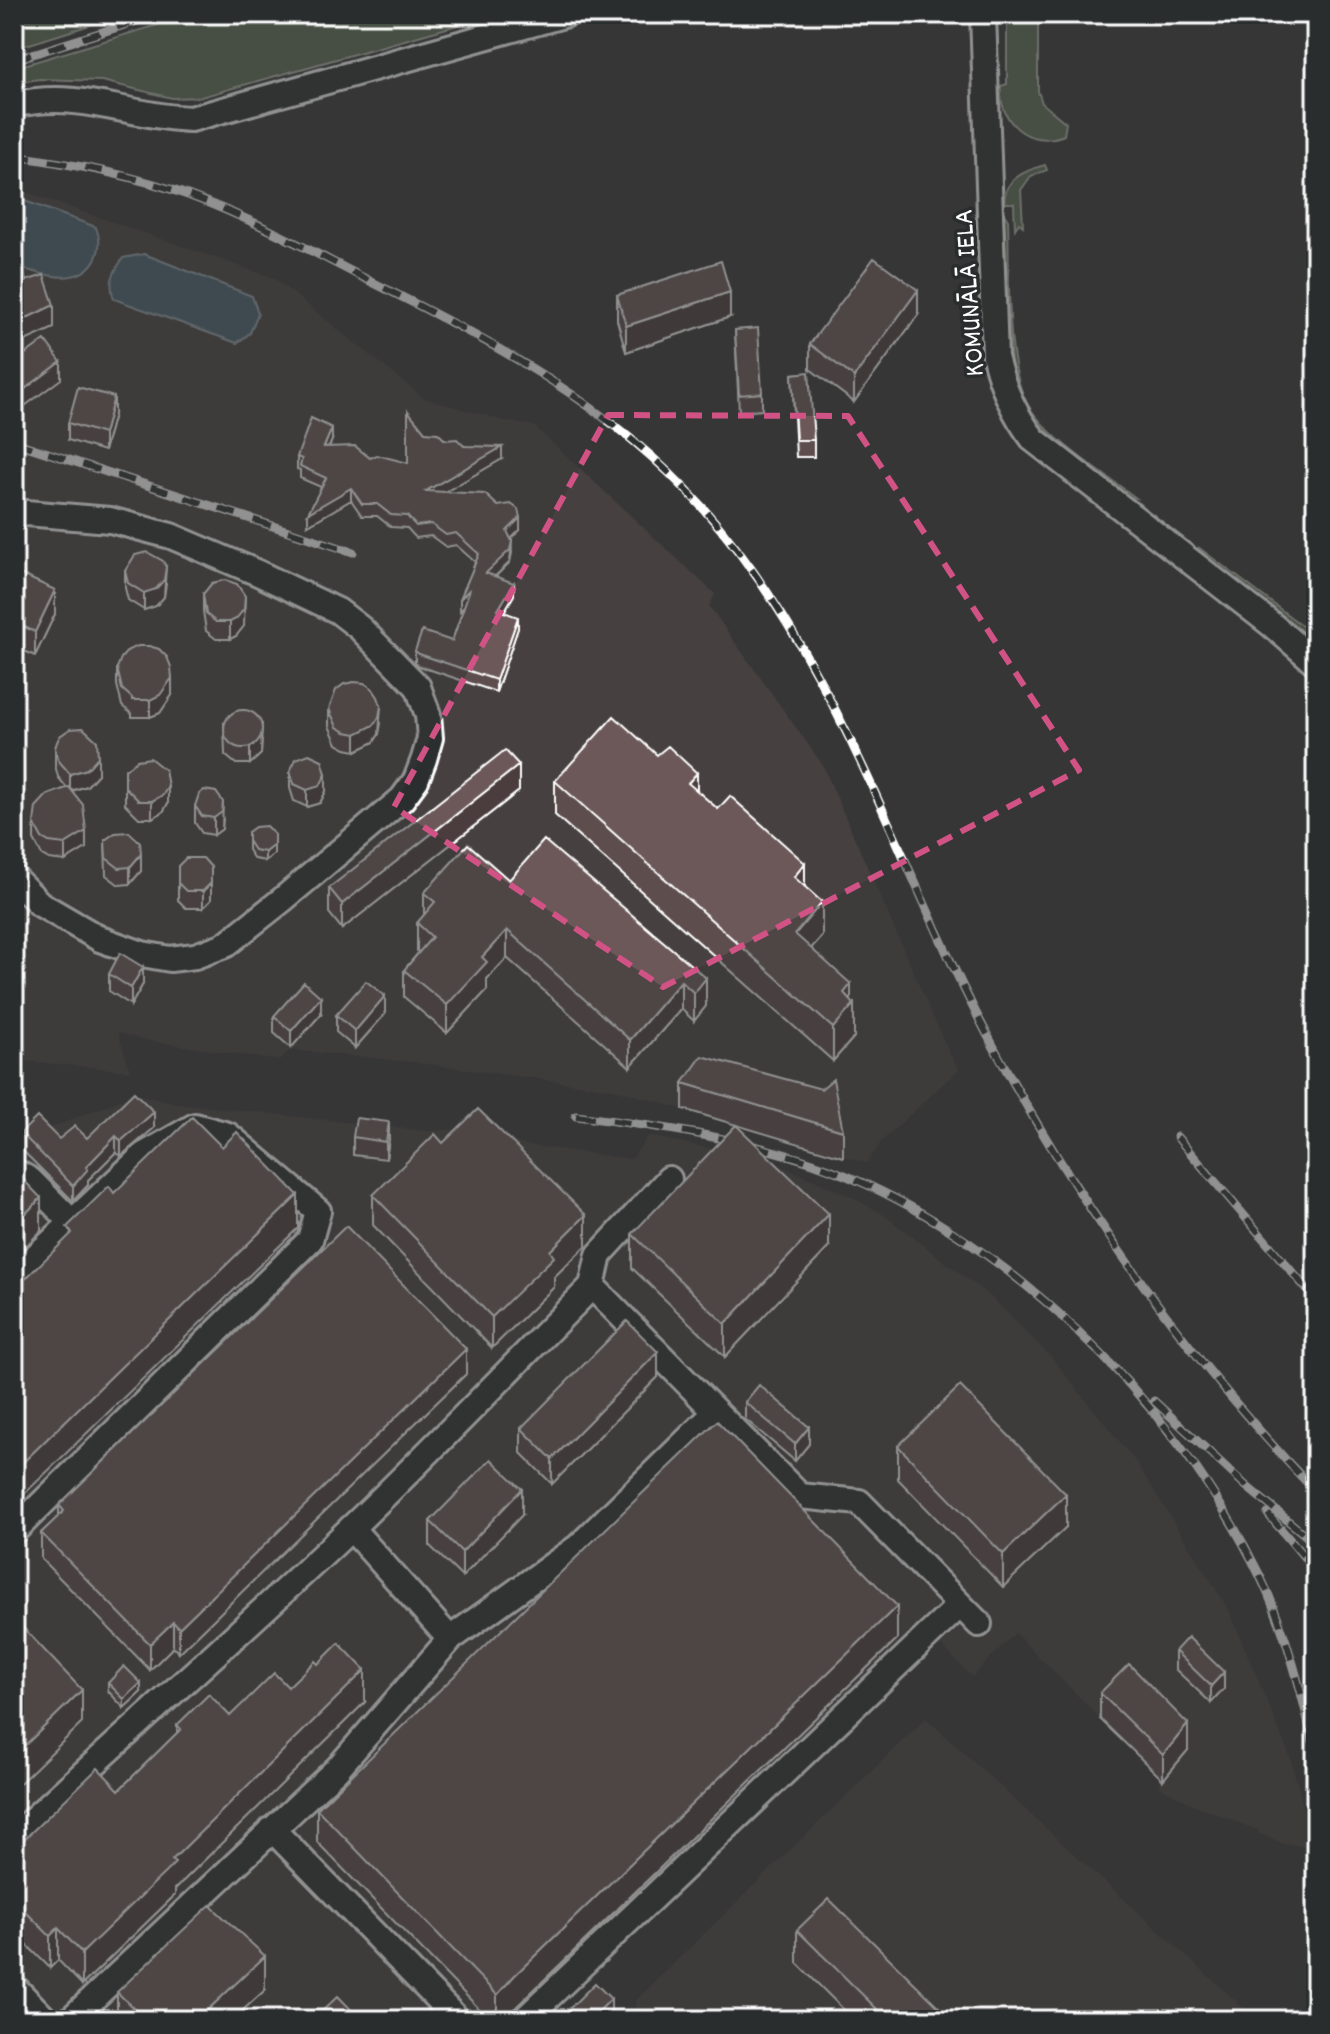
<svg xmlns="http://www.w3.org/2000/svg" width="1330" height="2034" viewBox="0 0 1330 2034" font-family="Dekko,sans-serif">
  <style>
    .built { fill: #474041 }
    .green { fill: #5c6b53; stroke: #aeb5a9; stroke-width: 2 }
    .water { fill: #4c6470; stroke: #94a2a9; stroke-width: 2 }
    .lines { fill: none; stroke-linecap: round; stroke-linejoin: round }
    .minor-casing { stroke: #fff; stroke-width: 30 }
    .minor { stroke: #2a2d2e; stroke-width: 24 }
    .rail-casing { stroke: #fff; stroke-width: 9 }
    .rail { stroke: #2a2d2e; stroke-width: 6; stroke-dasharray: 18; stroke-linecap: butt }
    .wall { fill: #5d4d4d; stroke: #fff; stroke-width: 2 }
    .shaded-wall { fill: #4c3e3e; stroke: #fff; stroke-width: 2 }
    .building { fill: #6c5959; stroke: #fff; stroke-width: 2 }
    .marked { fill: none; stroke: #d15284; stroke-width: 6; stroke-dasharray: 16 10; stroke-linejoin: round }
    .labels { text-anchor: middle; stroke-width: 7; stroke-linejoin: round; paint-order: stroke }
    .street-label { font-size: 28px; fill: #fff; stroke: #2a2d2e }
  </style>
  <rect width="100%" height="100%" fill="#373637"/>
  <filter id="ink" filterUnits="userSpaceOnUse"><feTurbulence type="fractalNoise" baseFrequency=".0125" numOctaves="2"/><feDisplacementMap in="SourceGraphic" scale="16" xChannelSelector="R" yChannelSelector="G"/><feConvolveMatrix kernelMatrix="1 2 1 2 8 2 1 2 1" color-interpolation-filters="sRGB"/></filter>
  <g filter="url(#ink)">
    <path class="built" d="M14 188 274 278 424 398 505 421 534 426 715 594 709 606 822 764 950 1055 959 1069 882 1141 867 1163 614 1089 411 1062 290 1050 279 1061 138 1039 118 1032 130 1071 14 1060Z
      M136 1094 177 1103 426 1131 490 1127 520 1144 632 1159 648 1136 744 1155 787 1168 852 1197 884 1215 991 1297 1052 1358 1136 1462 1229 1610 1291 1759 1313 1847 1284 1844 1258 1833 1259 1831 1195 1805 1158 1786 1162 1780 1015 1633 972 1677 941 1645 546 2020H61L14 1968V1146L19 1145 22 1148 37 1133Z
      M926 1718 1065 1846 1257 2020H633L636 2000Z"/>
    <path class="green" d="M14 14H125L14 49Z
      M194 14H497L201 97 172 98 102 81 39 79 14 83V68Z
      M1007 14H1038V91L1042 103 1066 123 1064 135C1029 149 998 122 1001 86L1007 84Z
      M1045 165 1047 170 1031 176 1021 190 1023 226 1019 223 1015 229 1014 203H1004C1004 179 1024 171 1045 165Z
      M1004 214 1008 220C1010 268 1004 367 1029 407 1052 442 1102 472 1136 498L1129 497 1056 441 1021 399 1011 369Z
      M1198 547 1301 625 1316 639V644L1291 622 1207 558Z"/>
    <path class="water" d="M14 197 96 227C100 239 101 247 96 258 80 289 41 274 14 266Z
      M144 254 252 296 258 313 250 333 237 343 114 299C108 282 113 273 123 258Z"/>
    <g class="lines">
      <g class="minor-casing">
        <path id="minor" d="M983 14 995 357C1003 389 1014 414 1034 440L1271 624 1316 663
          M14 105C81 89 128 117 191 119L567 14
          M14 512 110 520 171 536 258 573 338 611 360 628 418 687 428 715 430 738 424 759 416 780 402 799 282 900 225 945 195 956 170 959 142 954 100 939 40 904 14 878
          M14 1171 30 1180 72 1222
          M14 1277 144 1155 195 1126 228 1135 318 1211 310 1240 14 1531
          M592 1286 716 1412
          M351 1528 450 1639 578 1547 716 1412 800 1496 859 1502 979 1624
          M272 1829 458 2020
          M14 1837C125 1734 239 1635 349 1530 432 1451 511 1368 592 1286L599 1255 669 1179
          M14 1987 46 2020
          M70 2020 337 1769 450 1639
          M524 2020 960 1605"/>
      </g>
      <use href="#minor" class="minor"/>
      <g class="rail-casing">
        <path id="rail" d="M14 60 159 14
          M14 156C66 163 117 172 167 188 239 211 305 248 372 282 493 342 611 405 702 507 825 645 884 824 963 987 1050 1165 1178 1349 1316 1492
          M14 442 353 552
          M576 1116C656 1126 735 1137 813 1163 999 1227 1175 1401 1260 1576 1287 1632 1302 1694 1316 1754
          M1177 1137 1316 1300
          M1154 1401 1246 1486 1316 1544
          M1268 1514 1316 1571"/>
      </g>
      <use href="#rail" class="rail"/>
    </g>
    <path class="wall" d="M617 295 730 317 626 352 617 320Z
      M918 315 854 402 810 369V344Z
      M735 330 762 393V410L739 412Z
      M792 374 814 440V457H796Z
      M114 414 104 451 68 440V423Z
      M425 432 502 459 445 492 520 530 511 539 512 553 510 562 495 577 514 595 504 612 518 628 496 692 419 666 415 663V651L452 641 464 607 460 611 475 562 456 545 446 547 431 536 416 538 407 528 391 527 377 516H362L351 500 308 525 321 487 300 478V470L297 469V457L332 440 329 447 370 458 408 463Z
      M14 569 55 614 35 656 18 648V637L14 636Z
      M125 571 166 584 164 597 156 606 144 610 128 600 125 588Z
      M203 594 244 626 236 636 230 639H216L206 631 203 611Z
      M117 668 172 695 160 713 150 717H132V714L122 706 117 685Z
      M329 709 381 723 379 734 374 742 356 751 346 749 337 744 329 726Z
      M224 723 262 740 261 754 250 764H236L225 755Z
      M55 748 98 774 87 786 72 791 86 848 65 861 49 859 42 855 34 840V823L67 788 58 777 55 765Z
      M125 770 168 803 163 812 152 818H139L125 804Z
      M290 771 326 791 320 803 307 807 294 801 290 788Z
      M555 781 697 791 805 887 822 936 811 948 851 1001 854 1037 833 1061 555 815Z
      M519 791 342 929 329 913V888Z
      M195 806 223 819 222 829 214 835 202 833 195 823Z
      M248 832 274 834V854L265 861 254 859 248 850Z
      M105 840 141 871 130 884 119 885 106 875Z
      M178 866 211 867V900L203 908H186L178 900Z
      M509 880 706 978V1006L694 1021 681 1009 630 1067 507 958 487 979V990L447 1033 404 997V970L419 952 417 951V923L424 916V893Z
      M109 974 143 984 131 1005 109 991Z
      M321 1014 291 1048 274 1033V1016Z
      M385 1014 355 1048 336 1032V1015Z
      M683 1083 843 1131V1157L683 1109Z
      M154 1128 121 1156 116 1152 88 1180V1185L73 1201 21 1149V1133L59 1139 87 1138Z
      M353 1137 389 1139 386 1159 353 1155Z
      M443 1143 586 1246 554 1277V1287L492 1348 373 1225V1195Z
      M632 1234 829 1247 725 1357 632 1268Z
      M466 1374 179 1653 173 1647 150 1670 41 1559V1533L59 1516V1505Z
      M658 1377 552 1484 521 1453V1428Z
      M745 1402 809 1444 795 1461 745 1419Z
      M898 1446 1066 1527 1003 1587 898 1479Z
      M522 1515 462 1577 430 1546V1521Z
      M897 1639 514 2009 504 2020H490L317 1842V1809Z
      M1175 1651 1224 1689 1211 1703 1175 1669Z
      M108 1683 141 1692 124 1708 108 1691Z
      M288 1687 365 1702 175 1889V1895L82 1985 58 1960 50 1968 14 1932V1849L119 1790 177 1733V1725L230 1716Z
      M1100 1693 1188 1750 1163 1780 1100 1719Z
      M797 1930 952 2020H854L797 1963Z
      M265 1990 232 2020H117V1992Z"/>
    <path class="shaded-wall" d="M918 290V315L854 402V377Z
      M730 292V317L626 352V326Z
      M54 305V328L14 346V324Z
      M61 362V379L14 414V397Z
      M114 397V414L104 451V434Z
      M332 428V440L324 459V447Z
      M502 447V459L426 503V491Z
      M351 488V500L308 525V513Z
      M520 518V530L507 543V531Z
      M512 541 510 562 486 585V573Z
      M166 567 164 597 156 606 144 610V593Z
      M514 583V595L498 622V610Z
      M470 589V601L460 611V599Z
      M55 590V614L35 656V632Z
      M245 596 244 626 236 636 230 639V622Z
      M518 617V628L496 692V680Z
      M172 678V695L160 713 150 717V700Z
      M381 706 379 734 374 742 356 751V734Z
      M262 723 261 754 250 764V747Z
      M98 757V774L87 786 70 791V774Z
      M519 765V791L342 929V904Z
      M697 773V806L688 783Z
      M326 774V791L320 803 307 807V790Z
      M168 786V803L163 812 152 818V801Z
      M223 802 222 829 214 835V818Z
      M86 831V848L65 861V844Z
      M274 845V854L265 861V852Z
      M141 854V871L130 884V867Z
      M805 863V896L794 877Z
      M211 883V900L203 908V891Z
      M822 902V936L795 967V934Z
      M507 930V958L487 979V990L447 1033V1005L482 957Z
      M143 967V984L131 1005V988Z
      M706 978V1006L694 1021V993Z
      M681 981V1009L630 1067V1040Z
      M851 984V1007L854 1004V1037L833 1061V1028L844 993Z
      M385 996V1014L355 1048V1031Z
      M321 997V1014L291 1048V1031Z
      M154 1112V1128L121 1156V1141Z
      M389 1122V1139L386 1159V1142Z
      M116 1136V1152L88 1180V1185L73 1201V1186L86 1167Z
      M298 1195V1228L14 1504V1471Z
      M41 1198V1231L14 1258V1225Z
      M829 1214V1247L725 1357V1324Z
      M586 1215V1246L554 1277V1287L492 1348V1317L550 1251Z
      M466 1349V1374L179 1653V1628Z
      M658 1352V1377L552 1484V1459Z
      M809 1427V1444L795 1461V1444Z
      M522 1489V1515L462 1577V1552Z
      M1066 1494V1527L1003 1587V1554Z
      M897 1606V1639L514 2009 504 2020H497V1995L514 1976Z
      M173 1622V1647L150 1670V1644Z
      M365 1670V1702L175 1889V1895L82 1985V1953L172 1860Z
      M1224 1672V1689L1211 1703V1686Z
      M141 1683V1692L124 1708V1699Z
      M82 1690V1723L14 1789V1756Z
      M1188 1724V1750L1163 1780V1755Z
      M58 1928V1960L50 1968V1936Z
      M265 1956V1990L232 2020H197Z
      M611 1999V2016L607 2020H590Z"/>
    <path class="building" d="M874 258 918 290 854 377 810 344Z
      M721 261 730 292 626 326 617 295Z
      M14 267 22 269 26 281 44 275 54 305 14 324Z
      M758 328 762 393 739 395 735 330Z
      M45 340 61 362 14 397V362Z
      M809 372 814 440H796L792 374Z
      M78 387 114 397 104 434 68 423Z
      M408 411 425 432 438 433 445 440 457 439 464 446 502 447 426 491 485 494 498 506 511 504 518 509 520 518 507 531 512 541 510 550 486 573 514 583 498 610 518 617 496 680 419 654 415 651 422 631 452 641 470 589 460 599 479 554 456 533 446 535 431 524 416 526 407 516 391 515 377 504H362L351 488 308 513 326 478 300 466 302 459 297 457 311 418 332 428 324 447 355 446 370 458 377 455 408 463Z
      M147 552 163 561 166 567 164 580 156 589 144 593 128 583 125 571 135 555Z
      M14 569 16 570V572L55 590 35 632 18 624 22 614 14 612Z
      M225 580 237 584 245 596 244 609 236 619 230 622H216L206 614 203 594 212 583Z
      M138 646H149L159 649 167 657 171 667 172 678 160 695 150 700H132V698L122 689 117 668 121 658 128 650Z
      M354 682 364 683 372 688 378 697 381 706 379 717 374 725 356 734 346 732 337 727 329 709 336 690 344 684Z
      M224 729a19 19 0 1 1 38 0a19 19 0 1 1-38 0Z
      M614 716 657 755 668 746 697 773 688 783 718 809 730 796 805 863 794 877 822 902 795 934 851 984 844 993 854 1004 833 1028 555 781Z
      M83 728 97 741 98 757 87 769 70 774 58 760 55 748 57 742 60 736 70 729Z
      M505 750 519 765 342 904 329 888Z
      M309 754 322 760 326 774 320 786 307 790 294 784 290 771 296 759Z
      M150 758 165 770 168 786 163 795 152 801H139L125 787V770L137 760Z
      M69 787 83 805 86 831 65 844 49 842 42 838 34 823 36 807 47 795Z
      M204 790 216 792 223 802 222 812 214 818 202 816 195 806 199 794Z
      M266 826 274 834V845L265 852 254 850 248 841V832L255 827Z
      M129 832 140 842 141 854 130 867 119 868 106 858 105 840 115 833Z
      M544 840 706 978 694 993 681 981 630 1040 507 930 482 957 487 962 447 1005 404 970 432 937 417 923 435 902 424 893 468 844 509 880Z
      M186 858H203L211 867V883L203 891H186L178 883V866Z
      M120 953 143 967 131 988 109 974Z
      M366 981 385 996 355 1031 336 1015Z
      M304 982 321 997 291 1031 274 1016Z
      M702 1056 821 1089 833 1079 843 1131 683 1083Z
      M134 1092 154 1112 121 1141 116 1136 86 1167 88 1169 73 1186 21 1133 37 1117 59 1139 75 1126 87 1138Z
      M478 1109 586 1215 550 1251 554 1257 492 1317 373 1195 435 1134 443 1143Z
      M192 1117 222 1147 237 1132 298 1195 14 1471V1290L72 1233 67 1227 109 1186 114 1193Z
      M356 1118 389 1122 386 1142 353 1137Z
      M736 1125 829 1214 725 1324 632 1234Z
      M14 1170 41 1198 14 1225Z
      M346 1226 466 1349 179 1628 173 1622 150 1644 41 1533 64 1511 59 1505Z
      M627 1321 658 1352 552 1459 521 1428Z
      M759 1385 809 1427 795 1444 745 1402Z
      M960 1386 1066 1494 1003 1554 898 1446Z
      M717 1421 897 1606 514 1976 497 1995 317 1809Z
      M491 1459 522 1489 462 1552 430 1521Z
      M14 1618 82 1690 14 1756Z
      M1188 1637 1224 1672 1211 1686 1175 1651Z
      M339 1643 365 1670 172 1860 175 1863 82 1953 58 1928 50 1936 14 1900V1849L98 1768 119 1790 181 1729 177 1725 209 1694 230 1716 274 1673 288 1687 315 1661 318 1664Z
      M1129 1664 1188 1724 1163 1755 1100 1693Z
      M124 1666 141 1683 124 1699 108 1683Z
      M829 1899 952 2020H888L797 1930Z
      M210 1905 265 1956 197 2020H145L117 1992Z
      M595 1983 611 1999 590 2020H558Z
      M338 1996 361 2020H313Z"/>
  </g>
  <path d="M0 0H1330V2034H0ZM608 415 848 416 1079 770 663 987 394 807Z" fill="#373637" fill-opacity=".55" fill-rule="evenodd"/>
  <path class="marked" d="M608 415 848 416 1079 770 663 987 394 807Z"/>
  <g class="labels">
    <g class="street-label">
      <text transform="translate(967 293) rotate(-94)" y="10">KOMUNĀLĀ IELA</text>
    </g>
  </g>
  <rect width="1330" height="2034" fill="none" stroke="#2a2d2e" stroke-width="48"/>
  <rect x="24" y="24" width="1282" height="1986" fill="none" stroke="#fff" stroke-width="3" filter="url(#ink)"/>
</svg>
